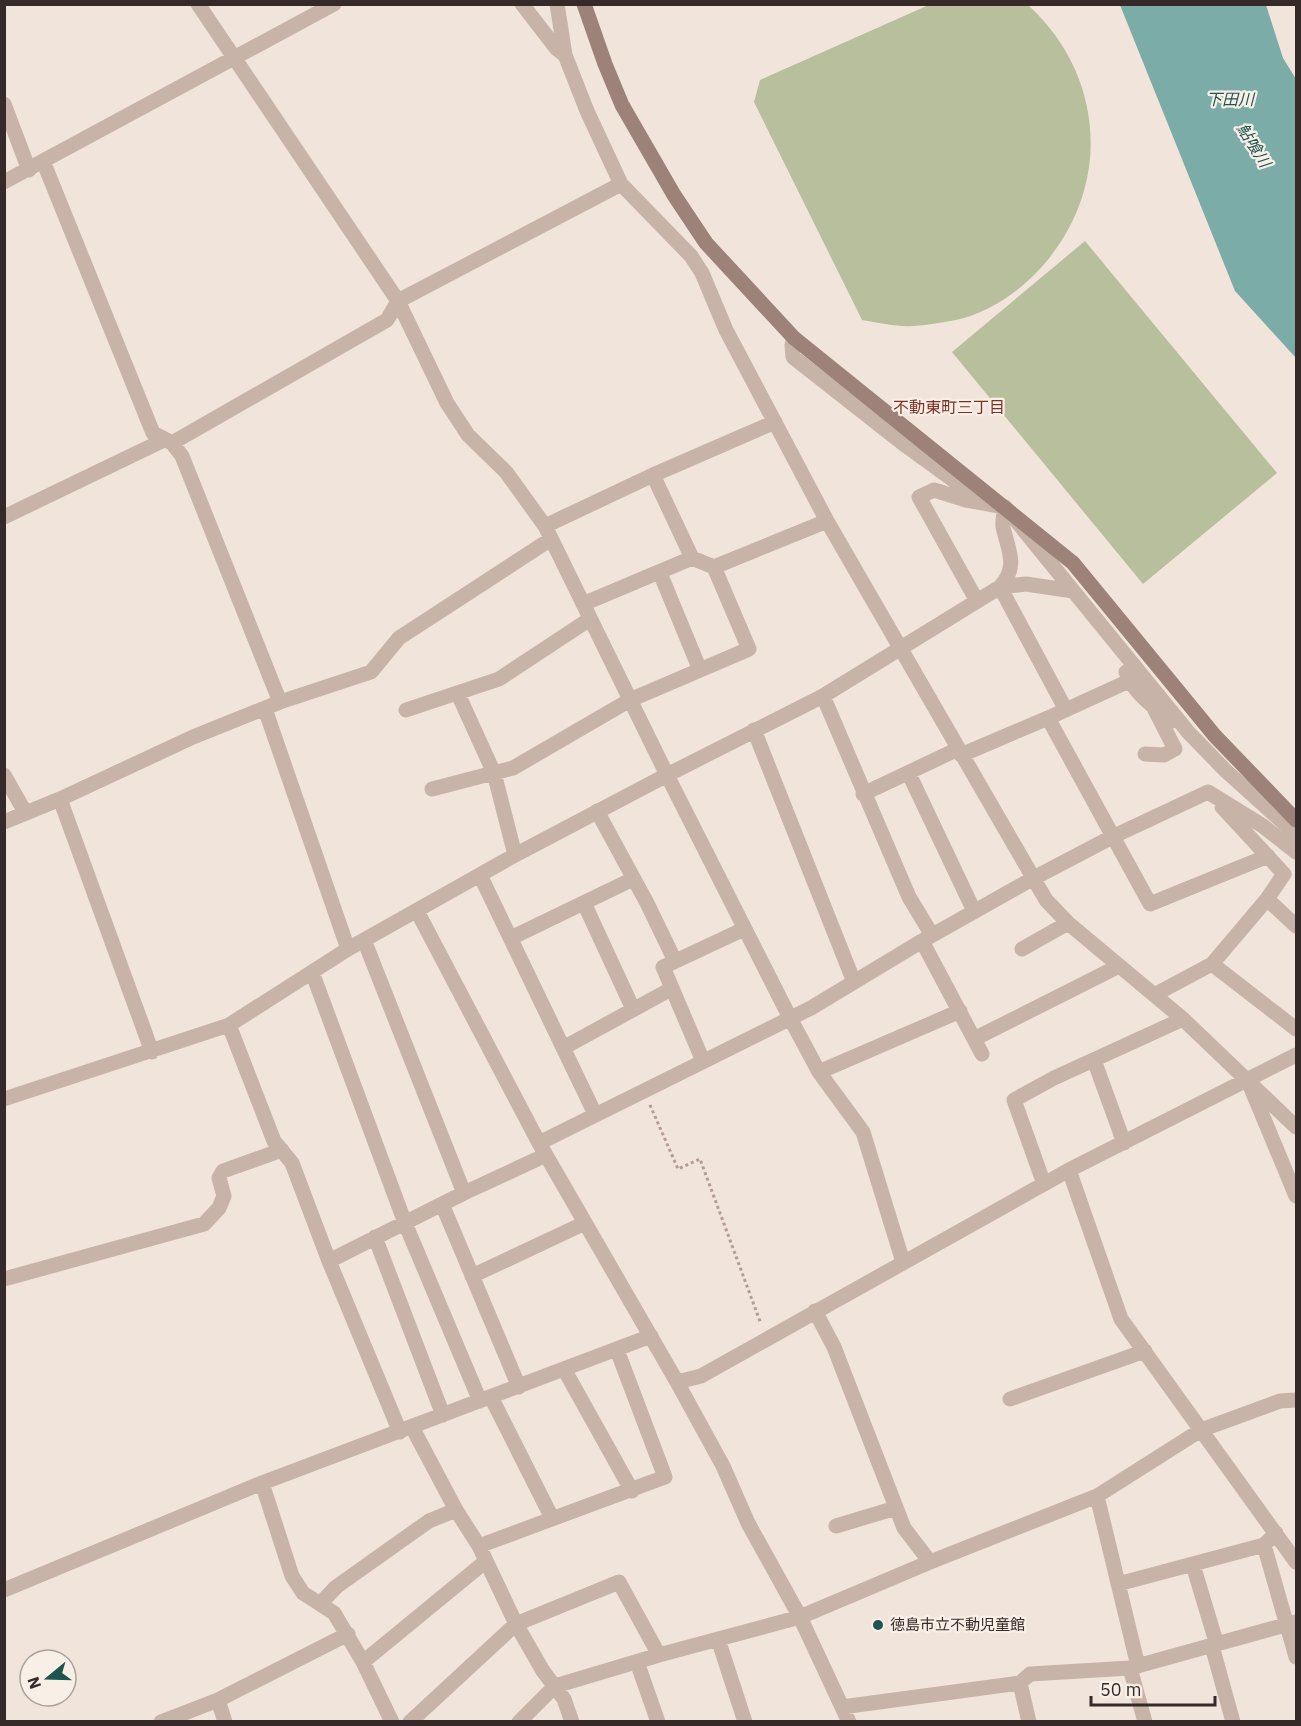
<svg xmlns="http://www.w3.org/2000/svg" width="1301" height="1726" viewBox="0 0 1301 1726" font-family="'IBM Plex Sans','Noto Sans JP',sans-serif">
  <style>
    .green { fill: #b8bf9c }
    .water { fill: #7caca8 }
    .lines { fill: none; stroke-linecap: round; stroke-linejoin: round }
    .path { stroke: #b49c92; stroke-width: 3; stroke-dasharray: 3 3; stroke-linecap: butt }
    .street { stroke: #c8b3a8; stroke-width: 15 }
    .secondary { stroke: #9c8279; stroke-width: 15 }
    .poi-dot { fill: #1f5551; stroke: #f8efe7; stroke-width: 2 }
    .labels { text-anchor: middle; stroke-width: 4.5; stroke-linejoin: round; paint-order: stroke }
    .poi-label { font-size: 15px; fill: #352a28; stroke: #f8efe7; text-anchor: start }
    .water-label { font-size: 16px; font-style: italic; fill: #1f5551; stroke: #f8efe7 }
    .neighbourhood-label { font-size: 16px; fill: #802f25; stroke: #f8efe7 }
  </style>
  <rect width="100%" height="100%" fill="#f1e4db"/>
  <path class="green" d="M931 4 1028 5C1109 79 1112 197 1034 275 1014 295 985 314 956 320 940 323 918 327 902 326 889 325 875 322 862 320L754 102 760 80Z
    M1085 241 1277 473 1143 584 952 352Z"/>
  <path class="water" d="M1120 5H1266L1283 58 1296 79V358L1235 291Z"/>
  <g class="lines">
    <path class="path" d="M650 1105 678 1169 700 1159 761 1324"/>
    <path class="street" d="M198 4 398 301 447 403 468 435 506 472 545 526 667 775 790 1018 819 1072 863 1132 903 1262
      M522 4 556 48 565 55
      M557 4 565 55 587 111 621 184 691 256 702 273 726 330 827 521 1046 900 1068 923 1183 1019 1296 1127
      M4 104 29 170
      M43 161 153 433 172 443 182 456 280 702
      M4 182 334 4
      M794 338 792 345 793 357 905 445 982 501
      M172 443 387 320 398 301 621 184
      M653 475 692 558
      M4 517 164 440
      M545 526 653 475 775 422
      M660 573 700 670
      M977 601 919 497 934 490 966 500 1005 507 1189 733 1226 771 1296 834
      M583 604 692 558 714 567 827 521
      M1126 672C1133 693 1155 708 1172 721
      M458 694 494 773 515 855
      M823 696 909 897 932 935
      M265 709 348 949
      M406 710 499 679 590 619
      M1066 710 1000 587 1026 584 1073 591
      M1048 718 1150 904 1268 856
      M754 730 854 982
      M1145 754 1164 755 1175 749 1155 710
      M961 755 1048 718 1129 681
      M909 774 974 911
      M4 775 25 812
      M432 789 513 768 630 700 749 649 714 567
      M863 794 958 749
      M60 799 152 1052
      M597 811 647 903 675 961
      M4 822 60 799 193 737 280 702 371 672 399 638 551 539
      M480 875 595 1114
      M1267 899 1296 926
      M584 903 633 1009
      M417 911 539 1143 677 1382 723 1466 748 1523 800 1617 849 1722
      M511 938 633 879
      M364 940 464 1193
      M922 941 982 1054
      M1022 949 1068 923
      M1212 964 1296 1029
      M312 972 405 1223 480 1401
      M1154 995 1212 964 1267 899 1284 874 1222 807
      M229 1025 274 1141 292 1163 329 1261 400 1432
      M974 1039 1119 966
      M563 1048 671 989
      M1094 1060 1124 1143
      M703 1061 663 967 744 929
      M819 1072 960 1011
      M1251 1088 1296 1196
      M4 1099 229 1025 348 949 515 855 667 775 823 696 1000 587C1019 566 1008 550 1003 527 1002 521 1004 514 1005 507
      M539 1143 811 1008 922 941 1032 879 1112 837 1208 792 1263 826 1296 852
      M1069 1170 1121 1319 1296 1562
      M1044 1184 1014 1100 1054 1078 1183 1019
      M442 1204 519 1387
      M375 1237 443 1415
      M329 1261 464 1193 546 1155
      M472 1276 585 1223
      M4 1279 204 1224 219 1208 224 1196 219 1178 223 1171 282 1150
      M815 1311 834 1347 904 1528 930 1562
      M564 1369 632 1491
      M677 1382 701 1376 1069 1170 1296 1055
      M491 1397 552 1518
      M1010 1399 1145 1351
      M412 1427 456 1510 479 1546 516 1624 543 1671 564 1699 572 1722
      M262 1483 292 1576 303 1593 334 1613 363 1662 392 1722
      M1097 1496 1138 1666
      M836 1526 896 1508
      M1264 1545 1296 1657
      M479 1546 665 1477 617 1350
      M1193 1565 1217 1645
      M1118 1584 1264 1545 1276 1533
      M4 1590 262 1483 651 1336
      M321 1603 336 1587 429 1521 456 1510
      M718 1639 745 1722
      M1212 1646 1233 1722
      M363 1662 486 1561
      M637 1662 658 1722
      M1130 1668 1145 1722
      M1020 1683 1029 1722
      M218 1700 225 1722
      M842 1707 1020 1683 1030 1674 1130 1668 1296 1622
      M161 1722 218 1700 348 1634
      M410 1722 516 1624 619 1582 659 1655
      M519 1722 555 1686 659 1655 800 1617 930 1562 1097 1496 1201 1430 1280 1401 1296 1400"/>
    <path class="secondary" d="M584 4 605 64 622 105 674 195 706 243 794 338 1073 563 1215 736 1296 820"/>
  </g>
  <circle class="poi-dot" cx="878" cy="1625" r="6"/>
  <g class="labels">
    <g class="poi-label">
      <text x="890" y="1630">徳島市立不動児童館</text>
    </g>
    <g class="water-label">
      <text x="1230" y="105">下田川</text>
      <text transform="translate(1254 145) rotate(58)" y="6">鮎喰川</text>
    </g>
    <g class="neighbourhood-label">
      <text x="949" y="413">不動東町三丁目</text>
    </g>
  </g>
  <rect width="1301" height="1726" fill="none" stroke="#352a28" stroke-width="12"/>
  <g transform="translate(48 1678) rotate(251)"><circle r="28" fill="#f8efe7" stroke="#aaa09b" stroke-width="1.5"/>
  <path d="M0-4.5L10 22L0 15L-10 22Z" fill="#1f5551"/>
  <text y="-9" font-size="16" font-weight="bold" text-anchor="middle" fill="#352a28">N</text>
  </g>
  <path d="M1091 1696v9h124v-9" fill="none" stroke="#352a28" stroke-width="3"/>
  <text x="1100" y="1696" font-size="18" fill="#352a28" stroke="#f8efe7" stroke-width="4.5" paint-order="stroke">50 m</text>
</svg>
